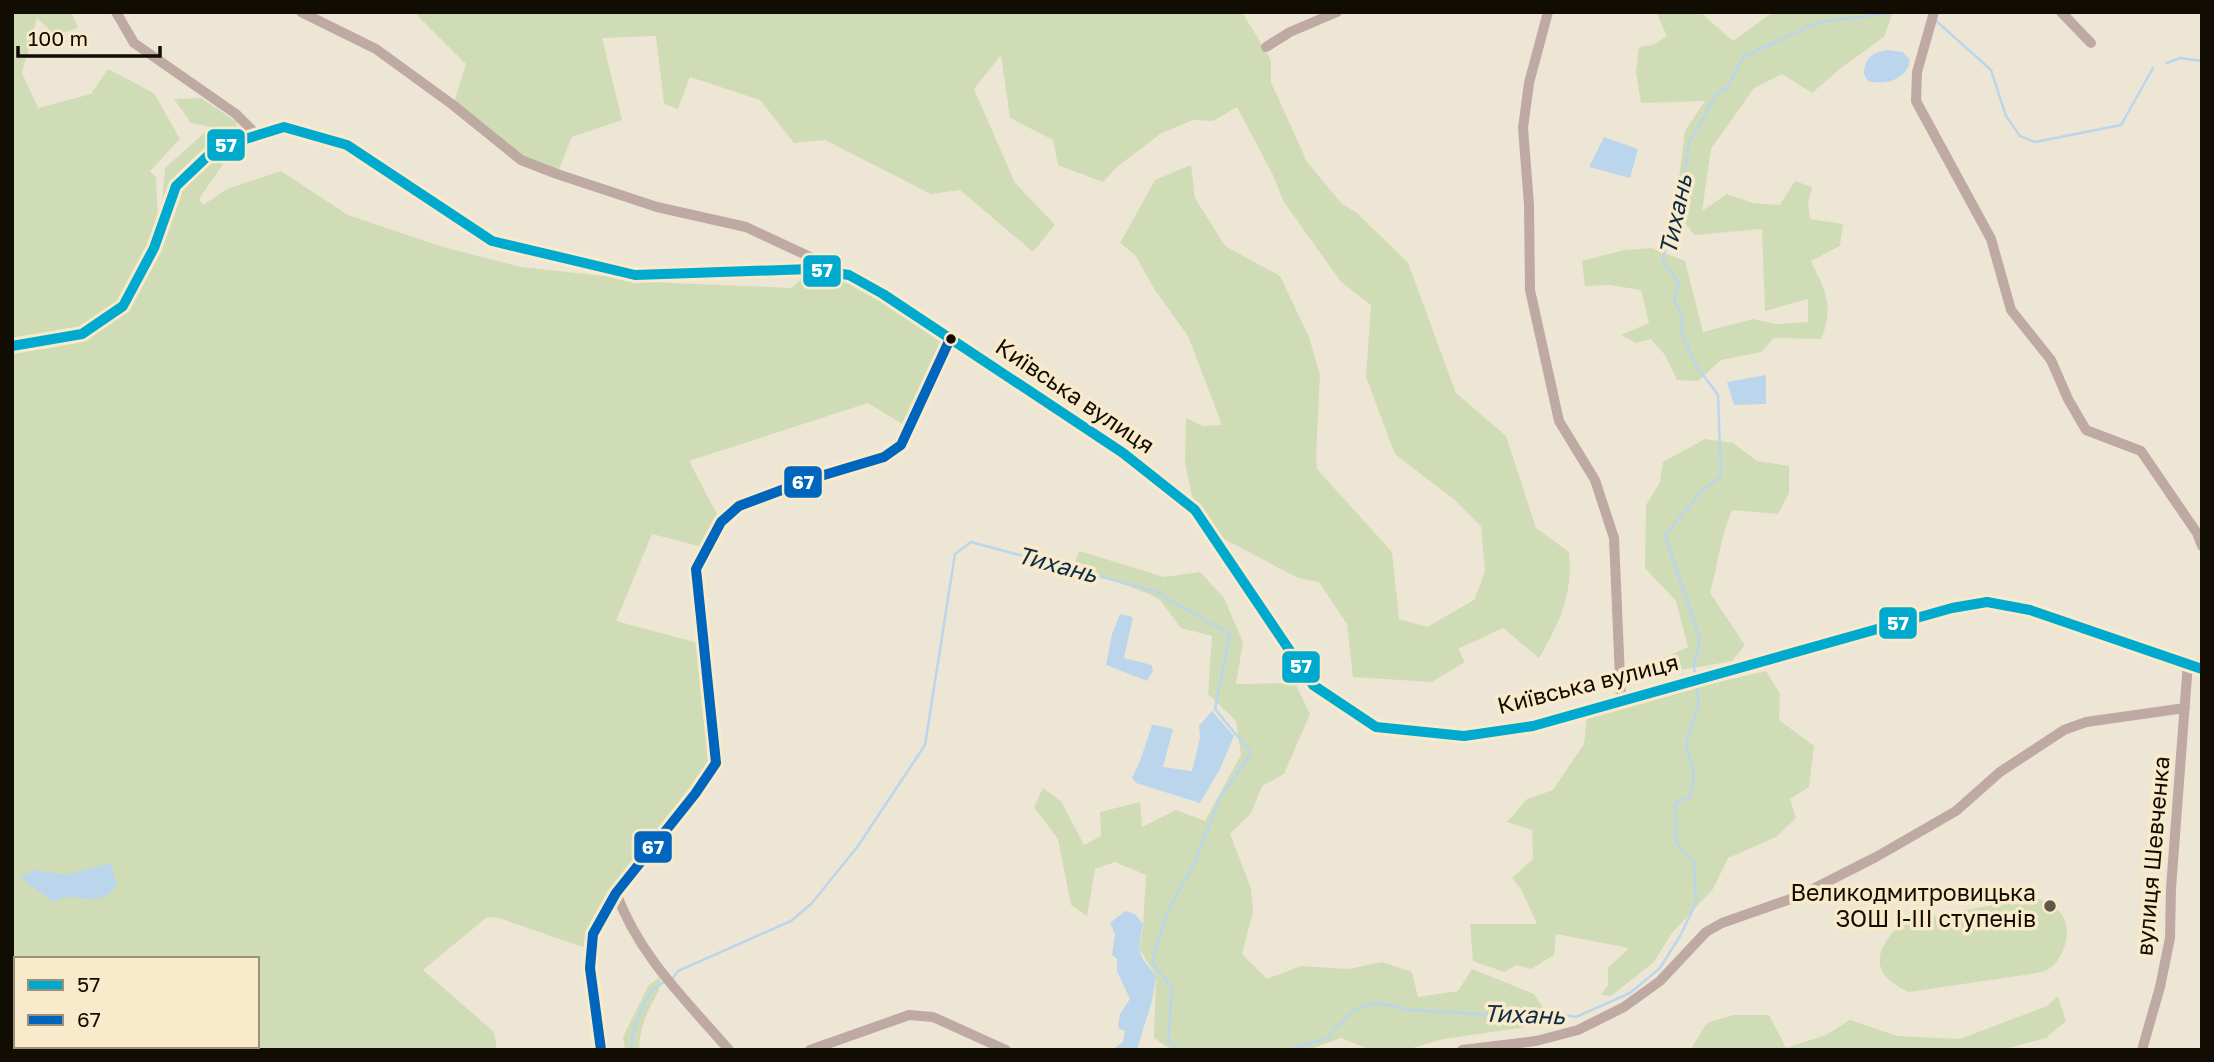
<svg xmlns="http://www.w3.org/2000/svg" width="2214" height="1062" viewBox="0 0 2214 1062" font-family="'Golos Text',sans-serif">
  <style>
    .green { fill: #d0dcb5; fill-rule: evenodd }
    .water { fill: #bbd6ec }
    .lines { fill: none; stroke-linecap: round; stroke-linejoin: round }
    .stream { stroke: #bbd6ec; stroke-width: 2.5 }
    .minor { stroke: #beaaa2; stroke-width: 10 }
    .tertiary { stroke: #beaaa2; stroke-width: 12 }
    .secondary { stroke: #bba79e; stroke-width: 14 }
    .bus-1-casing { stroke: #f8eaca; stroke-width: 16 }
    .bus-2-casing { stroke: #f8eaca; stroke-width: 16 }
    .bus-1 { stroke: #00a9ce; stroke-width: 10 }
    .bus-2 { stroke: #0065bd; stroke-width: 10 }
    .bus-dot { fill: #110d03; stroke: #f8eaca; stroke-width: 2.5 }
    .poi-dot { fill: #5e594c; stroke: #f8eaca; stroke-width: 2.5 }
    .labels { text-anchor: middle; stroke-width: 7; stroke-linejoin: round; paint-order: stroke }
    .street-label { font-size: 23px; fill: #110d03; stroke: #f8eaca }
    .poi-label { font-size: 23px; fill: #110d03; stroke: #f8eaca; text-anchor: end }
    .water-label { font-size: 24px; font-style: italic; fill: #0d2c45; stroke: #f8eaca }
    .line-badge { stroke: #f8eaca; stroke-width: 2.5 }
    .badge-label { font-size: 19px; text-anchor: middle; font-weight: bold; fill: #fff }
  </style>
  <rect width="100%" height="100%" fill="#eee6d4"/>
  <path class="green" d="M12 12H71L78 28 55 35 37 18 22 73 38 108 91 94 108 69 154 93 180 139 150 171 156 177 159 240 165 168 211 127 191 123 174 99 201 98 237 122 230 154 199 199 203 205 227 189 281 171 348 215 443 247 521 267 670 283 792 288 811 269 849 275 950 339 909 428 868 403 689 461 721 522 706 548 652 534 616 621 702 644 716 763 583 947 496 917 486 918 423 970 494 1032 497 1050H12ZM16 959H257V1046H16Z
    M414 12H1242L1271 60V82L1307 162 1342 204 1357 213 1408 263 1456 393 1506 436 1536 528 1569 552C1573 595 1560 622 1539 658L1503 628 1458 649 1465 662 1432 682 1353 677 1347 624 1319 582 1298 578 1211 532 1195 510 1185 463 1186 418 1203 426 1222 425 1188 336 1155 290 1135 255 1120 243 1155 180 1191 165 1195 198 1225 246 1280 276 1309 337 1320 375 1316 456 1317 469 1392 552 1399 619 1427 627 1474 600 1485 572 1481 526 1456 501 1395 454 1366 377 1371 305 1341 282 1284 202 1272 173 1237 107 1213 121 1193 120 1160 134 1117 167 1103 182 1058 165 1053 140 1010 118 1001 55 974 89 1015 183 1055 225 1033 252 960 190 931 194 825 140 794 143 760 100 690 77 678 109 664 104 656 36 602 38 622 120 572 137 557 174 521 160 453 105 466 64Z
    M1656 12H1700L1733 41 1773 12H1893L1884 37 1841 68 1812 93 1782 74 1754 88 1711 149 1702 211 1727 194 1753 203 1780 205 1795 181 1812 187 1808 204 1810 219 1843 224 1840 246 1811 261C1825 290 1835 307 1821 339L1774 338 1761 352 1721 360 1698 381 1677 380 1665 355 1651 339 1636 343 1621 335 1649 323 1641 290 1610 285 1585 286 1582 261 1624 250 1652 248 1685 261 1703 332 1753 319 1776 324 1808 322V299L1765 311 1762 229 1694 235 1675 209 1685 131 1705 101 1641 103 1636 72 1639 47 1653 45 1667 36Z
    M1705 439 1733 443 1757 461 1789 466V493L1778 514 1732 510C1720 537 1718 565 1710 593L1745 645 1732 661 1642 677 1639 669 1688 647 1676 601 1645 568 1646 505 1660 482 1663 462Z
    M1079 551 1164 577 1200 572 1224 598 1243 642 1236 684 1295 683 1310 714 1284 774 1262 786 1251 813 1230 834 1251 888 1253 912 1242 954 1267 979 1301 966 1348 969 1382 962 1412 972 1418 997 1458 991 1472 969 1534 994 1550 1019 1520 1028 1443 1039 1406 1050H1371L1341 1038 1308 1050H1172L1154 1038 1156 976 1139 948 1143 927 1146 875 1115 862 1095 869 1087 916 1071 905 1058 839 1034 807 1043 788 1061 801 1084 845 1101 836 1100 812 1140 802 1142 827 1176 810 1205 821 1241 755 1236 721 1208 694 1212 636 1181 628 1160 600 1149 594 1074 565Z
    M1766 671 1780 694 1779 720 1814 746 1809 787 1790 799 1796 818 1776 837 1728 858 1713 889 1672 933 1653 963 1611 996 1601 995 1608 985V968L1629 948 1556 934 1554 955 1531 969 1517 965 1504 972 1473 961 1470 924H1537L1521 889 1512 878 1533 859 1532 830 1507 822 1527 799 1553 790 1584 744 1587 718 1685 690Z
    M2034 897C2043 901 2056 905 2062 915 2073 931 2064 960 2047 970 2043 972 2036 973 2031 974L1909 992C1868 974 1874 949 1902 923Z
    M660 977C662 990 654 998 649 1009 643 1022 639 1037 639 1050H625L623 1037 649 985Z
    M2058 996 2066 1021 2046 1038 2001 1050H1690L1707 1023 1733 1015H1769L1786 1048 1826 1035 1850 1020 1897 1036 1960 1039 2047 1006Z"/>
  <path class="water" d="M1887 50 1903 52 1910 60C1907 79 1886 86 1868 81L1864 74C1864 58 1873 52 1887 50Z
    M1604 137 1638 149 1630 178 1589 167Z
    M1766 375V404L1734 405 1727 382Z
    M1120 614 1133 617 1124 658 1152 665 1153 671 1147 681 1106 665 1112 634Z
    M1212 711 1234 736 1220 769 1200 803 1136 783 1132 778 1140 761 1152 725H1155L1173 729 1163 767 1192 771 1200 738 1199 726Z
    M111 863 117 886C98 906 92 897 70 897 64 897 58 900 53 902L20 877 34 870 67 875Z
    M1125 911 1135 914 1143 924C1137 954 1137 952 1156 976L1152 1001 1137 1049 1112 1050 1123 1042 1125 1031 1118 1028 1120 1014 1130 999 1117 971V959L1112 955 1115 934 1110 923Z"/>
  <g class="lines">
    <path class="stream" d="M1934 19 1991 70 2006 116 2020 136 2035 142 2121 125 2153 68
      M2167 63 2180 58 2202 61
      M1695 675 1694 666 1700 639 1665 535 1701 492 1721 476 1718 395 1695 364 1682 333V315L1674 300 1679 282 1663 263 1667 237 1678 222 1689 143 1716 95 1728 86 1743 57 1819 22 1898 12
      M673 978 678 971 791 921 812 903 858 846 925 745 955 554 971 542 1154 591 1230 634 1215 709 1251 753 1220 798 1193 866 1167 912 1152 962 1172 988 1168 1042 1181 1050
      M631 1050C632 1029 644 991 664 982
      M1286 1050 1326 1039 1355 1009 1378 1003 1410 1010 1529 1017 1546 1012 1576 1017 1630 993 1660 968 1680 936 1696 903 1694 862 1676 843 1675 803 1690 797 1694 774 1686 745 1699 703 1696 685"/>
    <path class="minor" d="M116 12 134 43 236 114 257 135
      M301 12 376 49 453 105 521 160 557 174 657 207 746 227 836 269
      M1548 12 1529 83 1523 128 1529 205 1530 290 1559 421 1595 480 1614 538 1621 701
      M1934 12 1917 72 1916 101 1991 239 2011 310 2051 360 2068 399 2086 430 2141 451 2197 533 2202 546
      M2061 12 2091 43
      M1266 47 1290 32 1337 12
      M616 893C640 957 685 999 729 1050
      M810 1050 909 1015 933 1017 1006 1050
      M1462 1050 1536 1041 1578 1030 1624 1007 1660 981 1706 932 1722 923 1799 896 1876 857 1956 811 2000 772 2064 730 2086 722 2185 708
      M2142 1050 2160 987 2170 938 2171 888 2188 663"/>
    <path class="tertiary" d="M601 1050 590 968 593 934 616 893 695 794 716 763 696 569 721 522 739 506 814 478 884 457 901 445 950 339"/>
    <path class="secondary" d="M12 346 82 334 123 306 154 248 176 186 216 148 284 127 347 145 492 241 635 275 811 269 849 275 883 294 1123 453 1195 510 1313 685 1376 727 1464 736 1533 726 1952 608 1987 602 2030 610 2202 669"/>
    <g class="bus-1-casing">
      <path id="bus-1" d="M12 346 82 334 123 306 154 248 176 186 216 148 284 127 347 145 492 241 635 275 811 269 849 275 883 294 1123 453 1195 510 1313 685 1376 727 1464 736 1533 726 1952 608 1987 602 2030 610 2202 669"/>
    </g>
    <g class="bus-2-casing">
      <path id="bus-2" d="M601 1050 590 968 593 934 616 893 695 794 716 763 696 569 721 522 739 506 814 478 884 457 901 445 950 339"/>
    </g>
    <use href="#bus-1" class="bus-1"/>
    <use href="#bus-2" class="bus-2"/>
  </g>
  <circle class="bus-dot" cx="951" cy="339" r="6"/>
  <circle class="poi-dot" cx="2050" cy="906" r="7"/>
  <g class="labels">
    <g class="street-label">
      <text transform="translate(1075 396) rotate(34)" y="8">Київська вулиця</text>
      <text transform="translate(1588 684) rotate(-14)" y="8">Київська вулиця</text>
      <text transform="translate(2153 856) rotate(-85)" y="8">вулиця Шевченка</text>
    </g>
    <g class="poi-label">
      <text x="2036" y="901">Великодмитровицька<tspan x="2036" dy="26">ЗОШ І-ІІІ ступенів</tspan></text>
    </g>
    <g class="water-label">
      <text transform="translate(1676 215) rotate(-78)" y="8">Тихань</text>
      <text transform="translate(1057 565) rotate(15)" y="8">Тихань</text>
      <text transform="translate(1524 1015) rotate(2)" y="8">Тихань</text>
    </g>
  </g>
  <g class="line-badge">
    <rect x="206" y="128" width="40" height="34" rx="7" fill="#00a9ce"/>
    <rect x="802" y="254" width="40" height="34" rx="7" fill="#00a9ce"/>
    <rect x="783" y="465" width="40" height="34" rx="7" fill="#0065bd"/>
    <rect x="1878" y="606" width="40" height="34" rx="7" fill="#00a9ce"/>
    <rect x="1281" y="650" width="40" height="34" rx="7" fill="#00a9ce"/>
    <rect x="633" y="830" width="40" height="34" rx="7" fill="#0065bd"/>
  </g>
  <g class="badge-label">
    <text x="226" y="152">57</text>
    <text x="822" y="277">57</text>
    <text x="803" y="489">67</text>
    <text x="1898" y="630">57</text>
    <text x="1301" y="673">57</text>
    <text x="653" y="854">67</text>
  </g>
  <rect width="2214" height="1062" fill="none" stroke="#110d03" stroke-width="28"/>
  <rect x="14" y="957" width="245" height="91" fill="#f8eaca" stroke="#9c927a" stroke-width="2"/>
  <rect x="28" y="980" width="35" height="10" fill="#00a9ce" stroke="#9c927a" stroke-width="2"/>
  <text x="77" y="992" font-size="21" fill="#110d03">57</text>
  <rect x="28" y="1015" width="35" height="10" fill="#0065bd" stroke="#9c927a" stroke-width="2"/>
  <text x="77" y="1027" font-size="21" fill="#110d03">67</text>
  <path d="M18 46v10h142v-10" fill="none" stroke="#110d03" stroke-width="3.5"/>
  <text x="28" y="46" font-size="21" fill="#110d03" stroke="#f8eaca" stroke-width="5" paint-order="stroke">100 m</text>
</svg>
